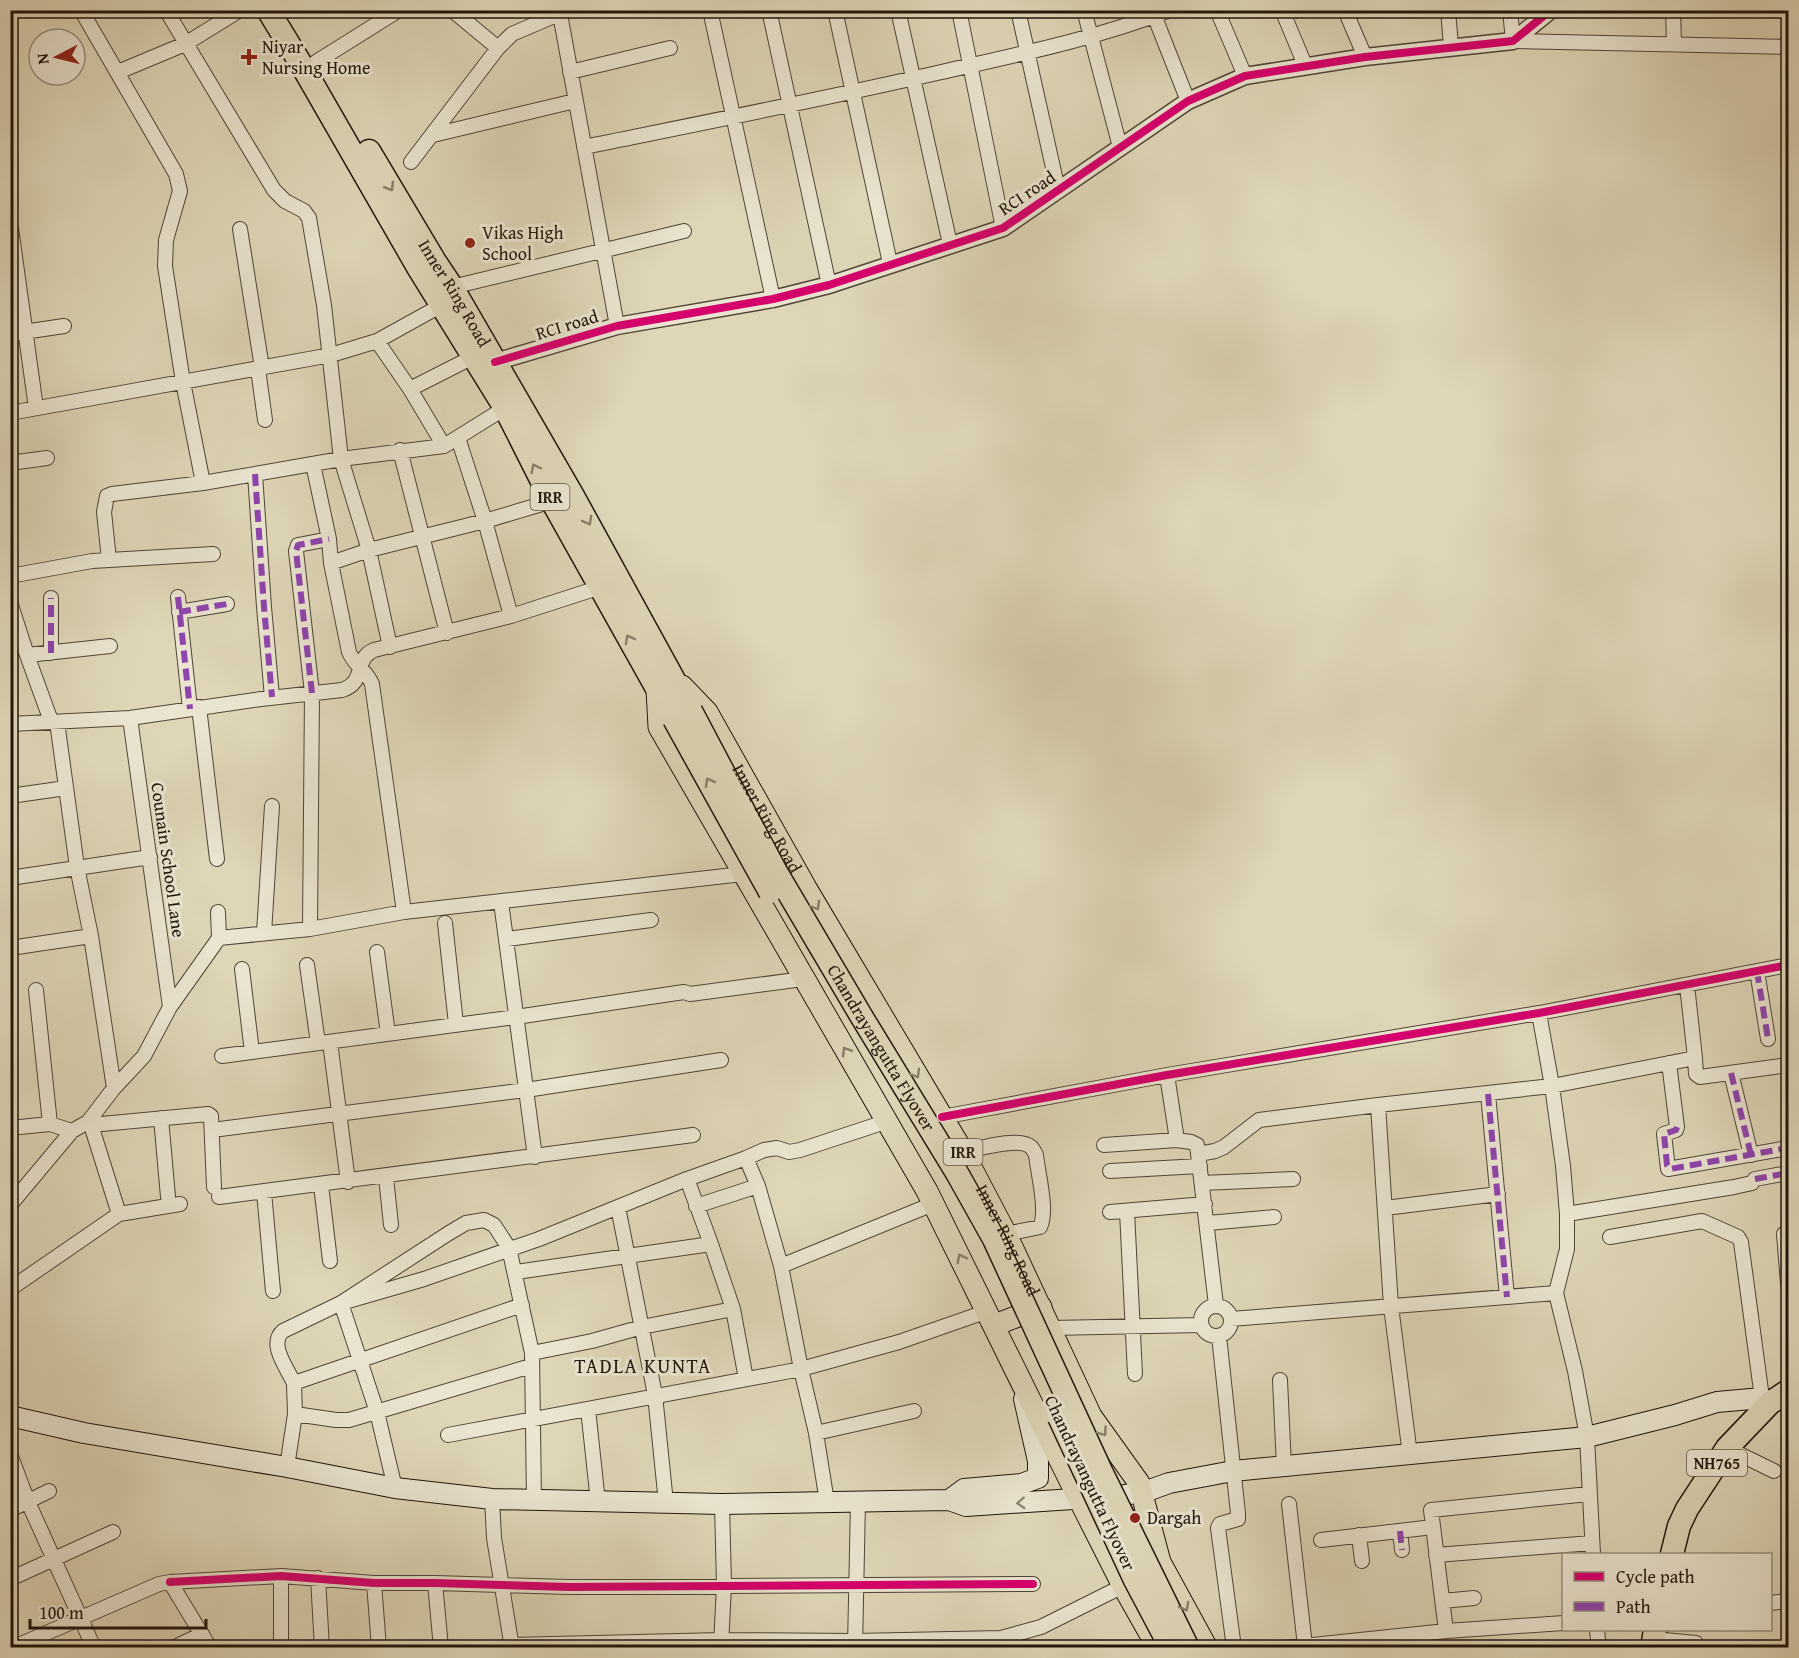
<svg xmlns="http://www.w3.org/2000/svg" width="1799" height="1658" viewBox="0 0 1799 1658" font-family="'Gentium Book Plus',serif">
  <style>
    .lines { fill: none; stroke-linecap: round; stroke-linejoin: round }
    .minor-casing { stroke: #4f4536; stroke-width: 16 }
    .tertiary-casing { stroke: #4f4536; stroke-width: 19 }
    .secondary-casing { stroke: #1f150b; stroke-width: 22 }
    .primary-casing { stroke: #1f150b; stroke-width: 23 }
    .trunk-casing { stroke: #1f150b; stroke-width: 25 }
    .minor { stroke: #eae4d0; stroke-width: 14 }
    .tertiary { stroke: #eae4d0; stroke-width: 16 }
    .secondary { stroke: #eae4d0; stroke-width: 20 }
    .primary { stroke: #ded6b7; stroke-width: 21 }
    .trunk { stroke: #ded6b7; stroke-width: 22 }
    .trunk-bridge-casing { stroke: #1f150b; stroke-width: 25; stroke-linecap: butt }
    .trunk-bridge { stroke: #ded6b7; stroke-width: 22 }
    .quiet { stroke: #8e44ad; stroke-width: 6; stroke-dasharray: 12 6; stroke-linecap: butt }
    .cycleway-casing { stroke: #eae4d0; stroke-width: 11 }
    .cycleway { stroke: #d6006c; stroke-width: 8 }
    .oneway { stroke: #887f6a }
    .oneway2 { stroke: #8f8777 }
    .poi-dot { fill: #8f2418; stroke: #eae4d0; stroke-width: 2 }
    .labels { text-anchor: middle; stroke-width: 6; stroke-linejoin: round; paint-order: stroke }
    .shield { fill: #eae4d0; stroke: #5c5346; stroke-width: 1.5 }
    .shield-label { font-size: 16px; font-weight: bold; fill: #1f150b }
    .poi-label { font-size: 18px; fill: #1f150b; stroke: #eae4d0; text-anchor: start }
    .street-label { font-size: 18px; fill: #1f150b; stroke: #eae4d0 }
    .neighbourhood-label { font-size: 20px; letter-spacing: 1.5px; fill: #1f150b; stroke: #eae4d0 }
  </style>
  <rect width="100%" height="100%" fill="#ded6b7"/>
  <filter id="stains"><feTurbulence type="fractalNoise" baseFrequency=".00333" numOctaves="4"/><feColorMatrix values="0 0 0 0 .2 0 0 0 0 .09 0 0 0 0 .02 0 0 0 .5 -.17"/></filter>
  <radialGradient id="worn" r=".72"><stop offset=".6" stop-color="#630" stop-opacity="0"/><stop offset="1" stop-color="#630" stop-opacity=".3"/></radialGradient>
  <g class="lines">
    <g class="minor-casing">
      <path id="minor" d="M81 10 176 174 180 191 166 240 165 266 183 382 203 483
        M166 10 274 190 285 201 304 211 309 218 324 305 341 459 369 550 390 647
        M452 10 498 48
        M710 10 773 299
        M769 10 829 285
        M835 10 890 263
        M898 10 950 244
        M959 10 1003 228
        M1018 10 1058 190
        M1084 10 1120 147
        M1152 10 1188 101
        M1217 10 1245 76
        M1282 10 1305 65
        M1345 10 1365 57
        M1448 10 1451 46
        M1510 10 1513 41 1788 47
        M1673 10 1674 44
        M560 14 617 326
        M316 62 399 10
        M118 72 185 44 240 10
        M570 72 670 48
        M433 135 575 101
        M584 147C702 123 819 100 937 73 1015 55 1095 39 1170 10
        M411 162 498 48 512 34 566 11
        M11 228 36 408
        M240 229 262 368
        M452 287 684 231
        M10 334 64 326
        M377 341 410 389 444 446
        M258 369 265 420
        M410 389 473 357
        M10 413 331 355 377 341 442 305
        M458 438 485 521 511 616
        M400 450 447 633
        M10 463 47 458
        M313 464 329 539 331 563 349 652C354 665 367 671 372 684L404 912
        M255 474 264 607 272 697
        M109 560 213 554
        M331 563 369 550 485 521 552 501
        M10 576 92 561 109 560 104 512 107 496 112 494 203 483 341 459 444 446 505 408
        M178 597 190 709
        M10 602 27 655 51 721
        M179 612 227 604
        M51 653V598
        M27 655 110 646
        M199 707 217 859
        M130 718 170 1007
        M57 722 77 867 91 936 114 1088
        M10 724 130 718 261 699 342 690C367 682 353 659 374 650L511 616 607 585
        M10 796 66 788
        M10 878 150 857
        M501 902 535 1157
        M445 923 456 1024
        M310 929 312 693 296 551 298 545 329 539
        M264 933 272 806
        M219 938 310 929 404 912 743 874
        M507 939 651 920
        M10 948 91 936
        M377 952 388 1034
        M307 965 318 1043
        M242 969 252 1052
        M1757 971 1768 1039
        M1687 985 1695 1058
        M36 990 50 1124
        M1539 1013 1552 1086 1563 1166 1567 1214V1249L1556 1293 1575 1371 1587 1437 1593 1554
        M330 1042 348 1182
        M222 1056 516 1017 684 992 690 994 803 979
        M1669 1063 1677 1127 1676 1130 1664 1134 1668 1169 1782 1149 1788 1151
        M1731 1073 1751 1155
        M1167 1075 1177 1140 1191 1142 1197 1145 1216 1305
        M1488 1094 1507 1297
        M1378 1105 1391 1306 1410 1455
        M942 1117 1167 1075 1539 1013 1788 965
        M161 1118 168 1197
        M88 1122 91 1125 119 1214
        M91 1125 208 1114 211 1116 214 1187
        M10 1128 50 1124 72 1131
        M220 1129 526 1090 721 1060
        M1104 1145 1177 1140
        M963 1152C978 1149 1019 1136 1031 1147 1032 1148 1035 1153 1036 1155 1038 1174 1048 1211 1040 1227L1006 1234
        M1198 1154 1215 1151 1224 1147 1259 1120 1378 1105 1552 1086 1695 1058 1696 1074 1700 1077 1788 1065
        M746 1158 758 1186 781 1266 801 1369 816 1433 827 1502
        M1110 1171 1200 1166
        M386 1177 391 1225
        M687 1179 711 1244 733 1309 746 1379
        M1202 1183 1293 1179
        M321 1185 330 1261
        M264 1192 273 1291
        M219 1197 693 1135
        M10 1205 72 1131 88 1122 114 1088 144 1056 170 1007 219 938 218 912
        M696 1206 758 1186
        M618 1207 655 1395 666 1503
        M1385 1208 1498 1194
        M1127 1211 1135 1374
        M1110 1212 1205 1204
        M1567 1214 1734 1187 1752 1183 1755 1179 1788 1173
        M1208 1223 1274 1217
        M1784 1234 1788 1283
        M1610 1237 1702 1221 1738 1237 1741 1242 1762 1398
        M781 1266 933 1204
        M516 1272 711 1244
        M10 1289 119 1214 180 1204
        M522 1305 294 1383C287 1368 268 1344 283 1331L341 1303 449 1233 466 1223 484 1220 494 1225 509 1248 532 1353 534 1501
        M1201 1321a15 15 0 1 1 30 0a15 15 0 1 1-30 0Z
        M1231 1319 1556 1293
        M1051 1328 1201 1325
        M1219 1336 1238 1513V1519L1220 1524 1218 1528 1234 1648
        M532 1353 592 1341 642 1327 733 1309
        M1280 1380 1284 1467
        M588 1409 598 1502
        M295 1414 336 1420H349L531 1366
        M816 1433 914 1411
        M448 1435 801 1369 899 1342 988 1311
        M1727 1448 1774 1471
        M10 1454 28 1502 94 1648
        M287 1467 295 1414 294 1383
        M395 1488 377 1412 341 1303 424 1279 539 1239 687 1179 746 1158 764 1150 777 1148 789 1152 800 1150 888 1121
        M492 1499 494 1538 512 1648
        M1289 1504 1305 1646
        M10 1510 49 1491
        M1400 1531 1402 1550
        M1359 1535 1362 1561
        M1321 1540 1433 1527
        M1436 1555 1592 1543
        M318 1578 322 1648
        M10 1579 113 1532
        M170 1582 281 1576 374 1583H435L569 1587 1033 1584
        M374 1583 379 1648
        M435 1583 441 1648
        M1443 1601 1474 1598
        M1770 1603 1788 1601
        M1597 1630 1599 1648
        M1446 1631 1431 1510 1589 1494
        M1653 1639 1696 1643
        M511 1645 721 1640 854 1641 1001 1638 1041 1627 1123 1586
        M721 1646 724 1585 722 1504
        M12 1648 159 1584 170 1582 210 1648
        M173 1648 202 1634
        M281 1648V1576
        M855 1648 858 1501
        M1284 1648 1446 1631 1564 1623"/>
    </g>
    <g class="tertiary-casing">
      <path id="tertiary" d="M495 362 617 326 773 299 829 285 1003 228 1188 101 1245 76 1365 57 1513 41 1551 10"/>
    </g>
    <g class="secondary-casing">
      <path id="secondary" d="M10 1416 84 1433 287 1467 395 1488 492 1499 722 1504 949 1500 966 1506 1119 1496 1147 1491 1169 1483 1233 1471 1587 1437 1675 1415 1717 1402 1762 1398 1770 1403
        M949 1500 964 1489 1021 1484 1038 1478V1461L1024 1399"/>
    </g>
    <g class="primary-casing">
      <g id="primary">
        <path id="s1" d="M682 686 707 712 806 888 963 1152 1006 1234 1091 1416 1139 1483 1160 1562 1207 1648"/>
        <path d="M657 690 659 727 927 1191 1079 1499 1123 1586 1158 1648"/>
        <path d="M995 1325 1041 1307"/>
      </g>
    </g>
    <g class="trunk-casing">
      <g id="trunk">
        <path d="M268 10 304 69 419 269 505 408 552 501 674 719"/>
        <path id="s2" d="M369 151 434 260 452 287 573 496 691 711"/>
        <path d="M1672 1554 1679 1526 1687 1509 1727 1448 1770 1403 1788 1391"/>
        <path d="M1652 1648 1655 1630"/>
      </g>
    </g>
    <use href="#minor" class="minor"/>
    <use href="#tertiary" class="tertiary"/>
    <use href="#secondary" class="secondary"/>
    <use href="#primary" class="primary"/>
    <use href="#trunk" class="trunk"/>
    <g class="trunk-bridge-casing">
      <g id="trunk-bridge">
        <path id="s3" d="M691 711 775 870 863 1019 957 1173 994 1239 1101 1471 1188 1648"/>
        <path d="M674 719 770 892"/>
        <path d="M1059 1417 1135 1580 1171 1648"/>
      </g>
    </g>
    <use href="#trunk-bridge" class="trunk-bridge"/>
    <path class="quiet" d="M255 474 264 607 272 697
      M178 597 190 709
      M10 607H12
      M179 612 227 604
      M10 626 17 625
      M51 653V598
      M312 693 296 551 298 545 329 539
      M1757 971 1768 1039
      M1731 1073 1751 1155
      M1488 1094 1507 1297
      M1677 1127 1676 1130 1664 1134 1667 1165 1670 1169 1782 1149 1788 1151
      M1755 1179 1788 1173
      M1400 1531 1402 1550"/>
    <g class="cycleway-casing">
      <path id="cycleway" d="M495 362 617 326 773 299 829 285 1003 228 1188 101 1245 76 1365 57 1513 41 1551 10
        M942 1117 1167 1075 1539 1013 1788 965
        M170 1582 281 1576 374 1583H435L569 1587 1033 1584"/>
    </g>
    <use href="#cycleway" class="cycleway"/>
  </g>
  <defs><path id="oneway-chevron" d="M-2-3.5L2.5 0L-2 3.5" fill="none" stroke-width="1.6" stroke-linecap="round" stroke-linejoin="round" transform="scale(1.5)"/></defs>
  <g class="oneway">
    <use href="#oneway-chevron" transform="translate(390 187) rotate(59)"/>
    <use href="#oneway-chevron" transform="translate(535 468) rotate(-117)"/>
    <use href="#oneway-chevron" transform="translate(588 521) rotate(61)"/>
    <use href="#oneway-chevron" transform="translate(629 639) rotate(-119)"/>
    <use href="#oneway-chevron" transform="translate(709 782) rotate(-119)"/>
    <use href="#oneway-chevron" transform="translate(816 906) rotate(60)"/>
    <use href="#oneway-chevron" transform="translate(846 1051) rotate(-121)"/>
    <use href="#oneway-chevron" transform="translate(916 1074) rotate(59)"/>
    <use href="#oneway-chevron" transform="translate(961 1258) rotate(-117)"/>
    <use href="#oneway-chevron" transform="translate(1103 1432) rotate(54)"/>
    <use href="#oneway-chevron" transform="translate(1185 1607) rotate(62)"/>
  </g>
  <use class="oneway2" href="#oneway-chevron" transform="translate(1021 1503) rotate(177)"/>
  <g class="poi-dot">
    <path d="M246 48h6v6h6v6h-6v6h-6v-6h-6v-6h6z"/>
    <circle cx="470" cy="243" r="6"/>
    <circle cx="1135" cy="1518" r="6"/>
  </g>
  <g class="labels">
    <g class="shield">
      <rect x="530.5" y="484" width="39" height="26" rx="4.5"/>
      <rect x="943.5" y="1139" width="39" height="26" rx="4.5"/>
      <rect x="1687" y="1450" width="60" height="26" rx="4.5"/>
    </g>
    <g class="shield-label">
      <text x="550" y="503">IRR</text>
      <text x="963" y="1158">IRR</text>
      <text x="1717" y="1469">NH765</text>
    </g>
    <g class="poi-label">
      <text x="262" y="53">Niyar<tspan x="262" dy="21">Nursing Home</tspan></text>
      <text x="482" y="239">Vikas High<tspan x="482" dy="21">School</tspan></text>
      <text x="1147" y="1524">Dargah</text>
    </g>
    <g class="street-label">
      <text transform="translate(1027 193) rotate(-34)" y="6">RCI road</text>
      <text dy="6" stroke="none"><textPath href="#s2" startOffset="166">Inner Ring Road</textPath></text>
      <text transform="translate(567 325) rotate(-17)" y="6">RCI road</text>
      <text dy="6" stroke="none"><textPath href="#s1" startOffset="158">Inner Ring Road</textPath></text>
      <text transform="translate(168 860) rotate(82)" y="6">Counain School Lane</text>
      <text dy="6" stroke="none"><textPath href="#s3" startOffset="387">Chandrayangutta Flyover</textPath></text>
      <text dy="6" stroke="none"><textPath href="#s1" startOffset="644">Inner Ring Road</textPath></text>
      <text transform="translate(1090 1483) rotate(65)" y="6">Chandrayangutta Flyover</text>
    </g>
    <g class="neighbourhood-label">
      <text x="643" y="1373">TADLA KUNTA</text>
    </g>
  </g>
  <rect width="1799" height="1658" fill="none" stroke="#ded6b7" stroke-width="36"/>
  <rect x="12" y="12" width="1775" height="1634" fill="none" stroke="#1f150b" stroke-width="3"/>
  <rect x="18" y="18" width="1763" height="1622" fill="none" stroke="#1f150b" stroke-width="1.5"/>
  <rect x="1562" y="1553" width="210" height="78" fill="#eae4d0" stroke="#999181" stroke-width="1.5"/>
  <rect x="1574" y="1572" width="30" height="9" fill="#d6006c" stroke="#999181" stroke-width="1.5"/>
  <text x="1616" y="1583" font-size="18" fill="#1f150b">Cycle path</text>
  <rect x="1574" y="1602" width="30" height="9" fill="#8e44ad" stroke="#999181" stroke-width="1.5"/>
  <text x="1616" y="1613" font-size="18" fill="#1f150b">Path</text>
  <g transform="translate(57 57) rotate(263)"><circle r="28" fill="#eae4d0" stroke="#999181" stroke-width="1.5"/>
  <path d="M0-4.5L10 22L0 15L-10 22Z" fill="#8f2418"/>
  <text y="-9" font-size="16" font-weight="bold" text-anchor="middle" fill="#1f150b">N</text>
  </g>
  <path d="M30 1619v9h176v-9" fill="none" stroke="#1f150b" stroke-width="3"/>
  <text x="39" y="1619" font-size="18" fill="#1f150b" stroke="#eae4d0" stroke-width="4.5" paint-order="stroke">100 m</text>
  <rect width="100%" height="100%" filter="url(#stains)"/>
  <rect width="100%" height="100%" fill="url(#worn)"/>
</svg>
